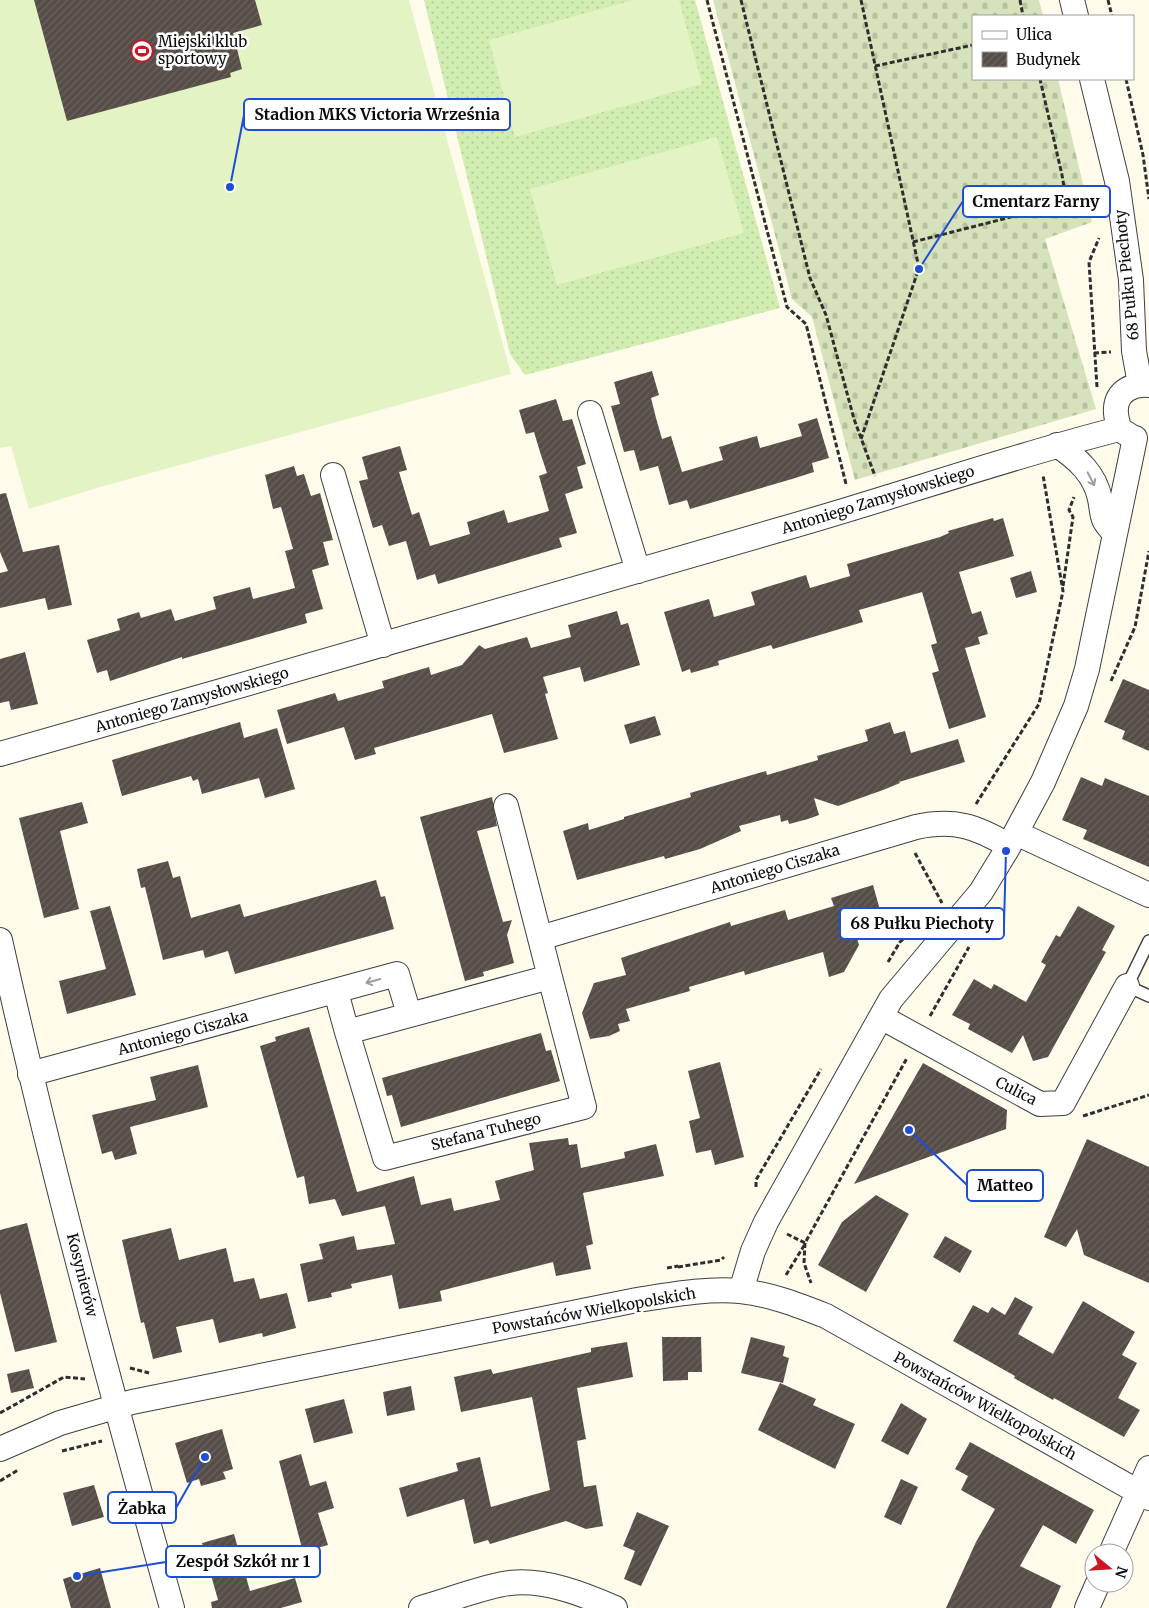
<svg xmlns="http://www.w3.org/2000/svg" width="1149" height="1608" viewBox="0 0 1149 1608" font-family="Merriweather,serif">
  <style>
    .grass { fill: url(#grass-dots) }
    .cemetery { fill: url(#cemetery-stones) }
    .pitch { fill: #e4f3c4 }
    .building { fill: url(#building-hatch) }
    .lines { fill: none; stroke-linecap: round; stroke-linejoin: round }
    .service-casing { stroke: #3f3f3f; stroke-width: 14 }
    .minor-casing { stroke: #3f3f3f; stroke-width: 26 }
    .path { stroke: #2e2e2e; stroke-width: 3; stroke-dasharray: 5 2.5; stroke-linecap: butt }
    .service { stroke: #fff; stroke-width: 11 }
    .minor { stroke: #fff; stroke-width: 24 }
    .oneway { stroke: #9e9e9e }
    .labels { text-anchor: middle; stroke-width: 5; stroke-linejoin: round; paint-order: stroke }
    .poi-label { font-size: 15px; fill: #0c0c0c; stroke: #fff; text-anchor: start }
    .street-label { font-size: 15px; fill: #0c0c0c; stroke: #fff }
    .leader { fill: none; stroke: #1d4ed8; stroke-width: 2 }
    .callout-dot { fill: #1d4ed8; stroke: #fff; stroke-width: 2 }
    .callout { fill: #fff; stroke: #1d4ed8; stroke-width: 2 }
    .callout-label { font-size: 16px; text-anchor: middle; font-weight: bold; fill: #0c0c0c }
  </style>
  <defs>
    <pattern id="grass-dots" width="8" height="8" patternUnits="userSpaceOnUse" patternTransform="scale(1.25)"><rect width="8" height="8" fill="#d1edb2"/><path d="M2 2h.1M6 6h.1" fill="none" stroke="#b2ca98" stroke-width="1.8" stroke-linecap="round"/></pattern>
    <pattern id="cemetery-stones" width="16" height="16" patternUnits="userSpaceOnUse" patternTransform="scale(1.25)"><rect width="16" height="16" fill="#d6e2bb"/><path d="M2 7V4a2 2 0 0 1 4 0v3zM10 15v-3a2 2 0 0 1 4 0v3z" fill="#b6c1a0"/></pattern>
    <pattern id="building-hatch" width="6" height="6" patternUnits="userSpaceOnUse" patternTransform="scale(1.25)"><rect width="6" height="6" fill="#564d48"/><path d="M-1 1l2-2M0 6l6-6M5 7l2-2" fill="none" stroke="#69625e"/></pattern>
  </defs>
  <rect width="100%" height="100%" fill="#fffbeb"/>
  <path class="grass" d="M424 0H695L780 308 525 375 510 354Z"/>
  <path class="cemetery" d="M713 0H1039L1043 16H973V79H1058L1092 222 1045 239 1096 409 855 480 812 317 792 299Z"/>
  <path class="pitch" d="M0 0H409L511 374 100 487 29 509 11 446 0 448Z
    M633 0H679L702 84 515 137 489 40Z
    M717 137 744 233 557 285 530 189Z"/>
  <path class="building" d="M34 0H255L262 25 233 33 242 69 230 73 231 77 67 121Z
    M652 371 659 395 651 398 656 418 662 439 671 436 682 472 723 460 719 447 739 441 757 436 760 448 802 436 798 424 817 418 829 458 812 463 814 472 792 479 690 509 687 500 669 505 658 466 640 471 634 450 624 452 611 406 620 404 614 382Z
    M556 399 563 421 572 419 586 464 577 467 583 488 565 494 577 533 559 538 562 547 478 572 438 584 435 574 417 580 406 541 389 546 382 525 373 528 359 481 368 479 362 457 400 446 407 470 399 472 412 515 419 512 430 546 470 534 467 522 504 510 508 523 549 511 539 476 547 473 540 452 534 432 526 434 519 410Z
    M294 466 297 476 304 474 311 496 320 493 333 540 323 542 329 565 312 570 323 609 305 614 307 623 182 659V657L110 681 107 670 97 673 87 640 120 630 117 619 139 612 141 618 171 609 175 621 216 609 213 597 250 587 253 599 295 588 285 551 293 549 281 507 273 509 265 475Z
    M6 493 23 552 59 545 72 605 48 610 45 598 0 608V573L8 571 0 552V494Z
    M993 518 994 521 1003 518 1014 556 959 572 972 614 981 611 988 634 978 637 980 644 965 648 986 717 949 729 932 673 939 671 931 645 937 643 922 592 859 610 863 622 773 649 771 645 718 661 719 665 691 673 690 669 682 672 664 612 709 599 714 617 755 605 751 592 806 575 810 588 850 576 847 564 940 537 949 533 948 531Z
    M1031 571 1037 592 1016 598 1010 578Z
    M617 611 621 625 628 623 640 665 584 682 580 667 543 677 548 693 545 694 558 739 504 753 492 714 374 748 376 754 355 760 344 727 287 744 277 710 335 693 338 701 384 688 382 681 429 667 431 675 462 665 479 645 485 649 527 637 531 648 571 637 568 625Z
    M25 652 38 704 11 710 9 701 0 703V659Z
    M1123 679 1149 690V751L1122 739 1125 731 1104 722Z
    M655 716 661 735 630 744 624 725Z
    M240 722 244 738 277 728 295 789 265 798 259 778 202 794 198 779 193 781 191 776 122 796 112 760Z
    M890 722 894 734 905 731 911 753 958 739 965 762 899 782 900 783 883 790 838 806 814 798 819 815 808 819 789 824 788 820 781 822 780 815 739 826 741 831 700 849 665 859 664 856 577 880 563 831 588 823 589 830 624 819V817L691 797 690 793 766 771 767 775 818 760 817 756 868 741 865 730Z
    M1081 777 1102 786 1105 778 1149 796V867L1083 839 1087 830 1062 820Z
    M492 797 497 826 477 831 503 922 512 920 507 935 514 963 483 972 484 976 465 981 420 817Z
    M82 802 88 823 60 831 79 909 44 918 19 818Z
    M168 861 173 878 180 876 191 918 240 904 244 917 376 880 381 897 385 896 394 929 235 974 228 951 205 958 203 950 163 960 145 887 141 888 137 869Z
    M873 885 880 910 851 918 859 945 844 972 829 977 823 952 745 975 744 971 689 987 690 991 626 1009 630 1021 618 1024 620 1031 609 1036 590 1039 582 1013 594 983 626 975 621 958 730 922 731 926 785 910 788 920 834 906 831 898Z
    M110 906 136 995 67 1014 59 981 106 969 90 911Z
    M1078 906 1115 926 1102 950 1106 952 1048 1057 1033 1061 1023 1035 1012 1053 968 1029 970 1024 952 1015 974 979 991 989 994 984 1026 1002 1046 965 1041 962 1056 935 1060 937Z
    M309 1027 357 1192 414 1176 421 1205 451 1198 454 1211 500 1200 495 1181 534 1170 529 1143 568 1138 569 1145 577 1144 581 1168 625 1158 624 1152 656 1144 664 1176 583 1193 593 1244 586 1246 591 1269 556 1276 553 1262 440 1291 442 1301 399 1309 392 1275 351 1284 352 1288 331 1293 332 1297 308 1302 300 1264 323 1259 319 1244 354 1236 357 1250 395 1244 385 1206 342 1216 335 1199 309 1204 304 1176 297 1178 260 1046 276 1041 275 1037Z
    M541 1033 546 1051 551 1050 560 1081 401 1127 392 1095 387 1096 382 1078Z
    M720 1062 744 1157 715 1165 711 1150 696 1153 689 1121 700 1118 688 1071Z
    M923 1063 1007 1110 1006 1129 854 1184Z
    M198 1065 208 1107 130 1127 137 1154 115 1160 112 1151 102 1154 92 1115 156 1100 150 1077Z
    M1087 1139 1149 1167V1283L1084 1255 1077 1229 1066 1247 1044 1237Z
    M876 1195 909 1214 866 1292 818 1265 842 1222Z
    M27 1223 57 1342 15 1352 0 1293V1230Z
    M171 1228 179 1260 226 1248 234 1282 254 1278 260 1299 287 1293 296 1328 263 1337 262 1333 219 1343 213 1319 176 1327 182 1352 153 1359 144 1322 141 1323 122 1240Z
    M945 1236 972 1251 960 1273 933 1257Z
    M1015 1297 1033 1307 1018 1334 1053 1354 1083 1301 1135 1332 1122 1355 1137 1363 1118 1398 1140 1410 1124 1437 1054 1398 1053 1400 1014 1378 1015 1376 953 1341 973 1305 988 1313 992 1307 1005 1315Z
    M662 1337H701L702 1372H688V1380L663 1381Z
    M751 1337 785 1346 783 1356 789 1358 783 1383 741 1373Z
    M627 1342 633 1377 577 1388 586 1439 577 1441 584 1487 596 1485 603 1526 586 1529 566 1521 490 1544 488 1540 474 1544 464 1499 407 1517 399 1488 458 1471 456 1463 480 1457 491 1507 550 1490 532 1397 461 1412 454 1377 491 1369 493 1374 591 1352V1348Z
    M29 1369 34 1388 11 1393 7 1374Z
    M780 1383 816 1399 813 1405 855 1424 835 1469 758 1430Z
    M411 1386 415 1410 387 1416 383 1392Z
    M344 1399 353 1433 314 1443 305 1409Z
    M901 1403 927 1419 908 1455 881 1441Z
    M222 1429 233 1469 223 1472 226 1479 201 1486 199 1479 187 1483 175 1443Z
    M970 1442 1094 1510 1076 1544 1043 1525 1020 1566 1061 1586 1051 1608H946L976 1542 995 1509 961 1490 968 1476 955 1469Z
    M301 1454 310 1486 326 1481 334 1508 318 1513 328 1545 303 1552 279 1461Z
    M901 1479 918 1487 901 1525 884 1517Z
    M94 1485 104 1517 72 1526 63 1493Z
    M637 1512 669 1526 641 1586 624 1579 635 1551 623 1546Z
    M234 1534 250 1591 295 1578 302 1602 281 1608H212L211 1602 218 1600 202 1543Z
    M100 1568 111 1608H71L63 1579Z"/>
  <g class="lines">
    <g class="service-casing">
      <path id="service" d="M1149 941 1127 986 1149 996"/>
    </g>
    <g class="minor-casing">
      <path id="minor" d="M1072 0 1076 16
        M1092 79 1117 181 1131 280 1134 351 1140 384
        M590 413 638 571
        M1132 437 1119 429C1118 423 1115 415 1116 408 1117 391 1134 383 1149 385
        M1057 445C1077 458 1095 474 1100 499 1104 520 1100 517 1115 534
        M333 475 383 645
        M0 754C261 680 522 605 782 529 895 497 1005 458 1119 429
        M506 806 540 938
        M1016 833 1149 895
        M0 940C50 1165 110 1387 172 1608
        M336 992 347 1032 550 977 540 938 916 827C954 819 976 826 1009 846
        M881 1017 1040 1104 1063 1103 1127 986
        M347 1032 385 1158 584 1107 550 977
        M30 1074 397 974 409 1014
        M741 1291 753 1251 766 1222 891 999 981 892 1006 851 1043 782 1076 706 1087 669 1135 438
        M0 1449 60 1423 132 1402 637 1300C670 1295 706 1288 740 1291 770 1294 798 1305 826 1316L1149 1498
        M1111 1553 1149 1468
        M421 1608C447 1601 485 1586 510 1583 545 1579 583 1594 615 1608
        M1087 1608 1098 1583"/>
    </g>
    <path class="path" d="M707 0 787 307 806 324 846 484
      M741 0 810 278 826 315 854 419 875 476
      M861 0 919 268 861 439
      M1020 0 1023 16
      M1108 0 1112 16
      M875 66 973 45
      M1126 79 1143 155 1149 199
      M913 242 1062 204 1065 193 1062 175 1040 79
      M1094 353 1111 352
      M1097 387 1089 262 1099 238
      M1063 586 1073 517 1069 510 1074 497
      M1111 681 1135 627 1149 551
      M976 804 1039 704 1063 591 1043 475
      M915 853 942 903
      M888 962 900 942 917 927
      M930 1016 969 947
      M1083 1116 1149 1095
      M756 1187V1180L821 1069
      M787 1234 805 1243 907 1058
      M805 1243 804 1263 811 1283
      M678 1267 721 1260 724 1257
      M667 1268 678 1266
      M786 1275 805 1244
      M130 1368 149 1373
      M0 1413 64 1377 85 1379
      M62 1451 102 1441
      M0 1481 18 1470"/>
    <use href="#service" class="service"/>
    <use href="#minor" class="minor"/>
  </g>
  <defs><path id="oneway-shaft" d="M-6 0H5M1.5-3L5.5 0L1.5 3" fill="none" stroke-width="1.6" stroke-linecap="round" stroke-linejoin="round" transform="scale(1.25)"/></defs>
  <g class="oneway">
    <use href="#oneway-shaft" transform="translate(1091 479) rotate(63)"/>
    <use href="#oneway-shaft" transform="translate(373 981) rotate(164)"/>
  </g>
  <defs>
    <g id="stadium-ring" transform="scale(1.125)"><circle r="9.5" fill="#fff" stroke="#c71925" stroke-width="1.5"/><path d="M0-5a6.5 5 0 1 0 0 10a6.5 5 0 1 0 0-10ZM-3.5-1.8h7v3.6h-7Z" fill="#c71925"/></g>
  </defs>
  <g fill-rule="evenodd">
    <use href="#stadium-ring" x="142" y="51"/>
  </g>
  <g class="labels">
    <g class="poi-label">
      <text x="158" y="47">Miejski klub<tspan x="158" dy="17">sportowy</tspan></text>
    </g>
    <g class="street-label">
      <text transform="translate(1127 275) rotate(-96)" y="5">68 Pułku Piechoty</text>
      <text transform="translate(878 500) rotate(-17)" y="5">Antoniego Zamysłowskiego</text>
      <text transform="translate(192 700) rotate(-16)" y="5">Antoniego Zamysłowskiego</text>
      <text transform="translate(775 869) rotate(-17)" y="5">Antoniego Ciszaka</text>
      <text transform="translate(183 1033) rotate(-15)" y="5">Antoniego Ciszaka</text>
      <text transform="translate(1016 1091) rotate(27)" y="5">Culica</text>
      <text transform="translate(486 1132) rotate(-14)" y="5">Stefana Tuhego</text>
      <text transform="translate(82 1275) rotate(76)" y="5">Kosynierów</text>
      <text transform="translate(594 1311) rotate(-10)" y="5">Powstańców Wielkopolskich</text>
      <text transform="translate(985 1406) rotate(29)" y="5">Powstańców Wielkopolskich</text>
    </g>
  </g>
  <path class="leader" d="M230 187L244 115M919 269L963 201M1006 851L1004 924M909 1130L967 1185M205 1457L176 1508M77 1576L166 1562"/>
  <g class="callout-dot">
    <circle cx="230" cy="187" r="5"/>
    <circle cx="919" cy="269" r="5"/>
    <circle cx="1006" cy="851" r="5"/>
    <circle cx="909" cy="1130" r="5"/>
    <circle cx="205" cy="1457" r="5"/>
    <circle cx="77" cy="1576" r="5"/>
  </g>
  <g class="callout">
    <rect x="244" y="99" width="266" height="31" rx="5"/>
    <rect x="963" y="186" width="147" height="31" rx="5"/>
    <rect x="840" y="908" width="164" height="31" rx="5"/>
    <rect x="967" y="1170" width="76" height="31" rx="5"/>
    <rect x="108" y="1492" width="68" height="31" rx="5"/>
    <rect x="166" y="1546" width="154" height="31" rx="5"/>
  </g>
  <g class="callout-label">
    <text x="377" y="120">Stadion MKS Victoria Września</text>
    <text x="1036" y="207">Cmentarz Farny</text>
    <text x="922" y="929">68 Pułku Piechoty</text>
    <text x="1005" y="1191">Matteo</text>
    <text x="142" y="1514">Żabka</text>
    <text x="243" y="1567">Zespół Szkół nr 1</text>
  </g>
  <rect x="972" y="15" width="162" height="65" fill="#ffffff" stroke="#9e9e9e"/>
  <rect x="982" y="31" width="25" height="8" fill="#ffffff" stroke="#9e9e9e"/>
  <text x="1016" y="40" font-size="15" fill="#0c0c0c">Ulica</text>
  <rect x="982" y="52" width="25" height="15" fill="url(#building-hatch)" stroke="#9e9e9e"/>
  <text x="1016" y="65" font-size="15" fill="#0c0c0c">Budynek</text>
  <g transform="translate(1109 1568) rotate(108)"><circle r="24" fill="#ffffff" stroke="#9e9e9e"/>
  <path d="M0-4L9 19L0 12L-9 19Z" fill="#c71925"/>
  <text y="-8" font-size="14" font-weight="bold" text-anchor="middle" fill="#0c0c0c">N</text>
  </g>
</svg>
